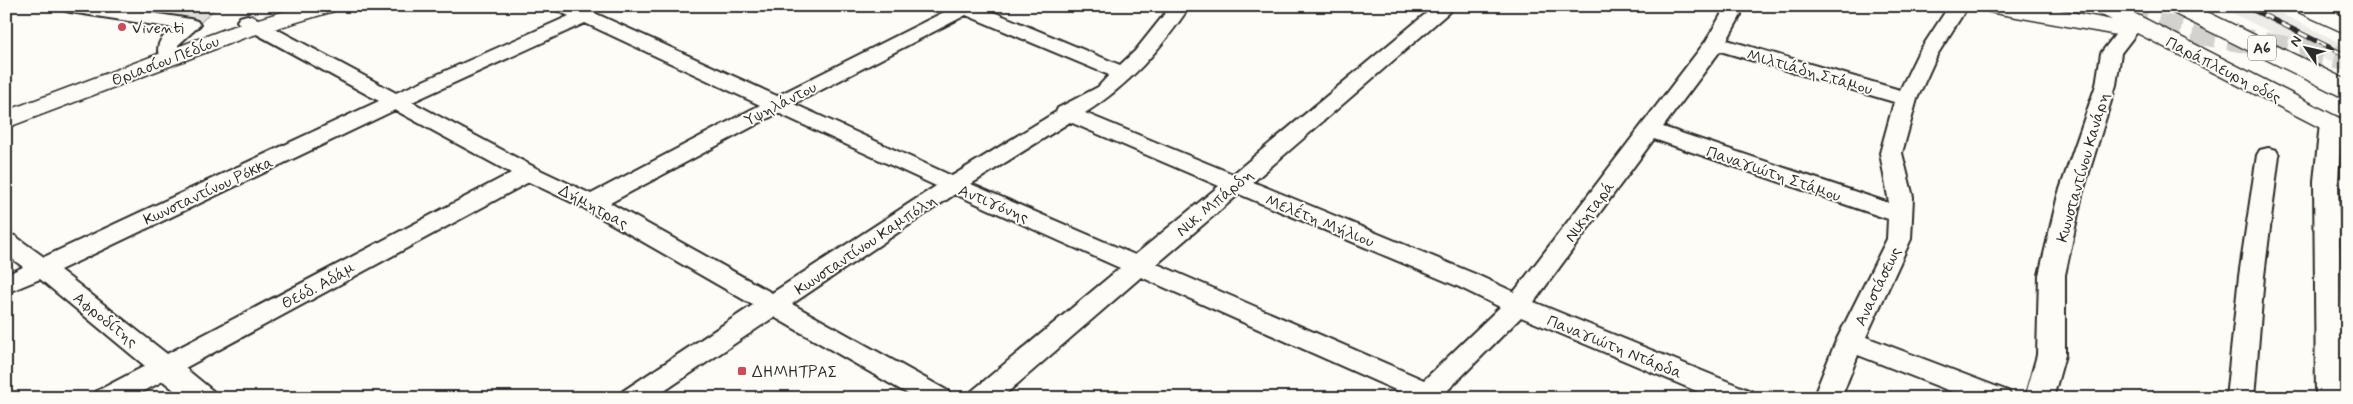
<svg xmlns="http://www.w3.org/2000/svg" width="2353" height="404" viewBox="0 0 2353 404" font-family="Mynerve,sans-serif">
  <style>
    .built { fill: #edece8 }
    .green { fill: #dfdeda; stroke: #858482 }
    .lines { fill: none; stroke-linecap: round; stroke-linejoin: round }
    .secondary-tunnel { stroke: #d3d2ce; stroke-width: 24; stroke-dasharray: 24 12; stroke-linecap: butt }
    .street-casing { stroke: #2b2b2b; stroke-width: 4 }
    .secondary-casing { stroke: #2b2b2b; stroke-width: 3 }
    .highway-casing { stroke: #2b2b2b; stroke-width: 3 }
    .street { fill: #fdfcf7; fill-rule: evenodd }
    .secondary { fill: #fdfcf7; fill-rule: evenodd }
    .highway { fill: #fdfcf7; fill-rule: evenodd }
    .rail-casing { stroke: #2b2b2b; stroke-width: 5 }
    .rail { stroke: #fdfcf7; stroke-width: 3; stroke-dasharray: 10; stroke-linecap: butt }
    .poi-dot { fill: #d1495b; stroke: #fdfcf7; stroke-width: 2 }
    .labels { text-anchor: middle; stroke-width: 4; stroke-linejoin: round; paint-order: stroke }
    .shield { fill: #fdfcf7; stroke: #6a6a68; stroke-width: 1 }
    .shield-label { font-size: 15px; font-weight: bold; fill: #2b2b2b }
    .poi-label { font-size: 16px; fill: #2b2b2b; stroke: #fdfcf7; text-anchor: start }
    .street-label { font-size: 16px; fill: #2b2b2b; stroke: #fdfcf7 }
  </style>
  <rect width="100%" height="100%" fill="#fdfcf7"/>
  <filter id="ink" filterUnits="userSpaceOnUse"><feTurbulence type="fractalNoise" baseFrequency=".02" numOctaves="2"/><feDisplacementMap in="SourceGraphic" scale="10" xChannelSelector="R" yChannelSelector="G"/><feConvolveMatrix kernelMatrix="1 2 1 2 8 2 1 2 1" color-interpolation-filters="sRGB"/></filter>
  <g filter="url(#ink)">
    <path class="built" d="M2218 6H2266L2347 46V70Z"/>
    <path class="green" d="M102 6H218L200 23Z"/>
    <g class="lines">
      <path class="secondary-tunnel" d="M2122 19 2347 59"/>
      <g class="street-casing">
        <path id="street" d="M61 6H108L190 19 197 21 200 25 178 45V49L185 56 182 60C172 63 164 60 158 51 158 39 165 35 174 28L70 12 63 10Z
          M554 6H579L777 96 952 8 951 6H979L1120 65 1135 51 1171 6H1190C1161 49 1129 85 1085 113L1233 174 1435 6H1456L1253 182 1475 274 1514 292 1706 41 1721 15V6H1741V15L1727 40 1900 90 1917 55 1949 6H1968L1937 55 1917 99 1902 153 1913 197 1911 239 1866 337 2008 391 2012 398H1968L1858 355 1841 398H1813L1836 341 1887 239 1888 219 1654 139 1534 302 1751 391 1755 398H1713L1521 317 1440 398H1408L1409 396 1141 277 1001 398H968L972 391 1120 268 955 194 792 304 948 391 952 398H915L774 317 654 398H619L623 391 753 305 584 208 529 182 185 368 213 391 217 398H184L163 381 131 398H93L97 391 145 366 40 279 6 293V275L23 267 6 254V234L15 236 44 257 379 101 240 25 237 21 240 17 247 15 254 17 396 93 569 16 556 10ZM966 15 1109 75 1098 87 1058 108 1056 112 952 176 794 104ZM585 23 760 105 591 194 536 168 412 102ZM1720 51 1894 102 1880 153 1889 203 1663 127ZM395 110 511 173 167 354 60 270ZM778 113 936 186 772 293 610 203ZM1070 122 1219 186 1135 255 971 184ZM1239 194 1457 286 1500 307 1424 380 1157 264Z
          M2128 25 2135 27 2138 31 2121 53 2116 85 2082 195 2065 275V355L2053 398H2025L2037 355 2039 275 2058 195 2096 85 2101 53 2121 27Z
          M2331 116 2339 118 2342 123 2338 181 2344 398H2316L2314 181 2320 123 2323 118Z
          M2268 148 2276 150 2279 155 2264 276 2254 398H2226L2239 276 2257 155 2260 150Z"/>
      </g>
      <g class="secondary-casing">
        <path id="secondary" d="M302 6H337L334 11 244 38 6 128V111L228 28Z
          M1983 6H2040L2112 20 2094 11 2091 6H2120L2347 122V140L2338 137 2137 33 2128 37 1994 13 1986 11Z"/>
      </g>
      <g class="highway-casing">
        <path id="highway" d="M2166 6H2195L2347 80V97L2338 95 2169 11Z
          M2293 6H2322L2347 18V34L2296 11Z"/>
      </g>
      <use href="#street" class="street"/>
      <use href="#secondary" class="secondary"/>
      <use href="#highway" class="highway"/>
      <g class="rail-casing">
        <path id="rail" d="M2245 6 2347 56"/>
      </g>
      <use href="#rail" class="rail"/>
    </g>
  </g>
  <g class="poi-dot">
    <circle cx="122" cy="27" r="5"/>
    <rect x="737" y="366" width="10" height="10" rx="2.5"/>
  </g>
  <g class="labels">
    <rect class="shield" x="2248" y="35.5" width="28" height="25" rx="4"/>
    <g class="shield-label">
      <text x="2262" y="53">Α6</text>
    </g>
    <g class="poi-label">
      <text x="132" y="33">Viventi</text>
      <text x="752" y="377">ΔΗΜΗΤΡΑΣ</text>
    </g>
    <g class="street-label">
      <text transform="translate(165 60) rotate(-21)" y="6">Θριασίου Πεδίου</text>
      <text transform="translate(2224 69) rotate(27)" y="6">Παράπλευρη οδός</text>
      <text transform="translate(1810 71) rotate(16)" y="6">Μιλτιάδη Στάμου</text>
      <text transform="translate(780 103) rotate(-27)" y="6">Υψηλάντου</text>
      <text transform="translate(2082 167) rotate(-74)" y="6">Κωνσταντίνου Κανάρη</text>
      <text transform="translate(1774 173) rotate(19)" y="6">Παναγιώτη Στάμου</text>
      <text transform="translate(208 190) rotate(-25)" y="6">Κωνσταντίνου Ρόκκα</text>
      <text transform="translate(1214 202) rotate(-40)" y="6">Νικ. Μπάρδη</text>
      <text transform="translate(994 203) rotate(23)" y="6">Αντιγόνης</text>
      <text transform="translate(594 206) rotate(28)" y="6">Δήμητρας</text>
      <text transform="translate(1589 211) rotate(-53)" y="6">Νικηταρά</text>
      <text transform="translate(1320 220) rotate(22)" y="6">Μελέτη Μήλιου</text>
      <text transform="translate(865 244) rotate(-34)" y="6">Κωνσταντίνου Καμπόλη</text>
      <text transform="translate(318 285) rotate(-28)" y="6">Θεόδ. Αδάμ</text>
      <text transform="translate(1877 286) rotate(-64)" y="6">Αναστάσεως</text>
      <text transform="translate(106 319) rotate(39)" y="6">Αφροδίτης</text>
      <text transform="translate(1615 346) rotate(22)" y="6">Παναγιώτη Ντάρδα</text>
    </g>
  </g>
  <rect width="2353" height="404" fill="none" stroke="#fdfcf7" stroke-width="25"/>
  <rect x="12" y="12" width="2328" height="379" fill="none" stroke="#2b2b2b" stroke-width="2" filter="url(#ink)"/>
  <g transform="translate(2306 48) rotate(304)" stroke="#fdfcf7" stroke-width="4" paint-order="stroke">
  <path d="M0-4L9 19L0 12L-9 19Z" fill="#2b2b2b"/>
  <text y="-8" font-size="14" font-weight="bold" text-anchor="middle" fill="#2b2b2b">N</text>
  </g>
</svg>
